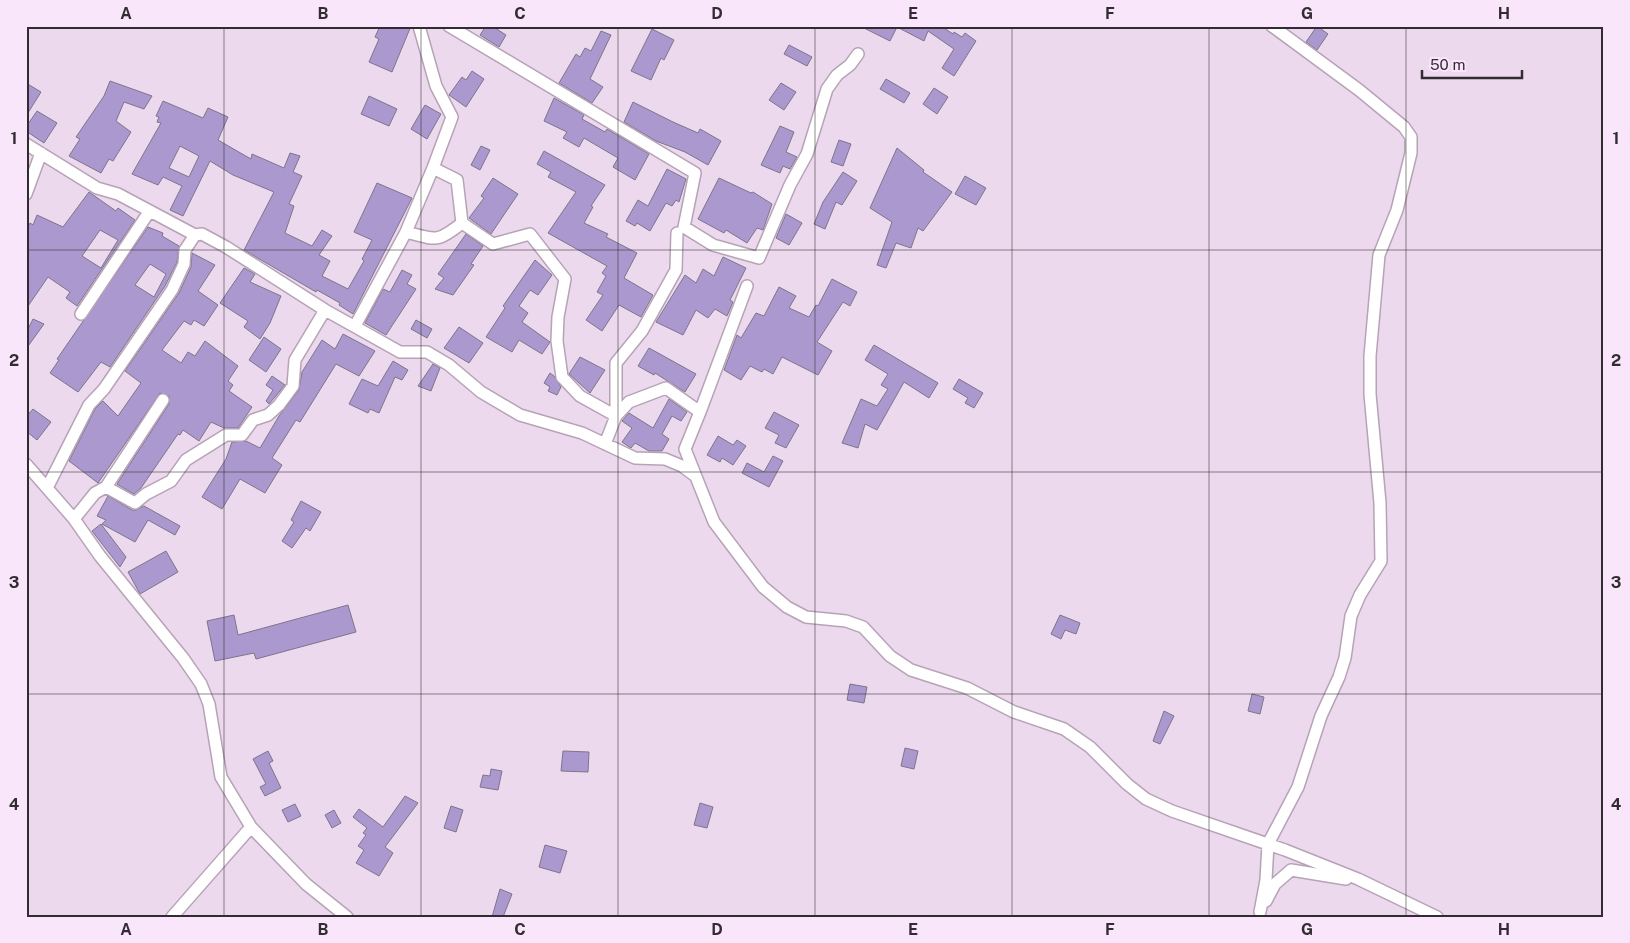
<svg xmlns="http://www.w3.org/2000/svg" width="1630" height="943" viewBox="0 0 1630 943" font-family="'Public Sans',sans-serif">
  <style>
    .building { fill: #ab98ce; stroke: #7c758b; fill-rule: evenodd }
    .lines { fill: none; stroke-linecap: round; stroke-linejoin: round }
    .minor-casing { stroke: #b6a3b6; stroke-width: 14 }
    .minor { stroke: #fff; stroke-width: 11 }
    .grid { fill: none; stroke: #322b32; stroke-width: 1; stroke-opacity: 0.55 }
    .neatline { fill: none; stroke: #322b32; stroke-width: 2 }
    .grid-label { font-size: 16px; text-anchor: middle; font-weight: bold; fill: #322b32 }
  </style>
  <rect width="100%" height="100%" fill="#edd9ed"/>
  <path class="building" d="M380 26H411L392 72 369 62 379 39 375 37Z
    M486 26H492L506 35 499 47 480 35Z
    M860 26H941L953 34 954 32 962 37 965 33 976 41 954 76 942 68 954 49 928 31 924 41 897 27 890 41Z
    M1317 26 1328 34 1317 50 1306 42Z
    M652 29 674 40 664 60 661 58 651 80 631 71Z
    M601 31 611 35 590 79 603 87 592 103 559 83 576 54 580 57 585 48 591 51Z
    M789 45 812 57 807 66 784 54Z
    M472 71 484 79 466 107 449 95 462 77 466 80Z
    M886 79 910 93 904 103 880 89Z
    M110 81 152 96 144 109 124 102 116 121 131 132 113 161 109 159 101 173 69 156 80 139 76 137 104 96Z
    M26 83 41 92 26 116Z
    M781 83 796 92 784 110 769 100Z
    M934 88 948 97 937 114 923 104Z
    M369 96 397 109 389 126 361 114Z
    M554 98 584 115 582 119 605 132 607 129 649 154 635 180 613 167 618 158 584 138 579 147 563 138 567 132 544 121Z
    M163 101 203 118 208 108 228 117 218 140 251 159 252 154 284 168 290 153 300 156 293 172 302 176 289 204 294 206 285 233 312 246 322 230 332 236 319 255 330 261 322 276 348 289 364 261 362 259 372 240 354 232 377 183 412 198 353 314 339 305 340 303 317 290 316 292 244 250 274 192 233 175 210 161 183 216 170 210 182 186 163 177 158 185 132 174 161 123 157 122 159 117 156 116ZM180 146 199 156 189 177 169 168Z
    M633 102 673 122 698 133 700 129 721 141 708 165 685 152 656 141 624 122Z
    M425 105 441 114 427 139 411 129Z
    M37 111 57 123 44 143 26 131V127Z
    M780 126 794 132 786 152 797 157 790 169 783 166 780 173 761 165Z
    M839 140 851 144 843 166 831 162Z
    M481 146 490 150 480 170 471 165Z
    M897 148 924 170 923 172 952 192 923 231 918 228 911 248 896 243 886 268 877 265 892 222 870 208Z
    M544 151 605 185 591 206 593 207 584 223 608 234 606 237 637 253 624 278 653 295 641 317 619 305 602 331 586 320 603 295 597 292 606 276 602 273 607 266 548 233 576 192 548 177 551 172 537 164Z
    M667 169 686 179 679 202 676 200 672 206 666 203 650 231 637 223 635 226 626 221 638 200 648 206Z
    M843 172 857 181 842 205 836 202 825 229 814 224 823 202Z
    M965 176 986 188 976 205 955 194Z
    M493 178 518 194 491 234 469 218 484 198 481 196Z
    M719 178 751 193 753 192 772 204 763 230 757 228 747 243 726 230 724 233 698 219Z
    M89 192 116 211 118 208 135 220 77 306 66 298 70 292 48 277 26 309V231L30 223 33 225 37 215 63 227ZM100 230 118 240 101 268 82 256Z
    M786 214 802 223 789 245 776 238Z
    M148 227 163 233 162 236 179 246 177 262 165 286 110 367 101 362 78 392 50 373 59 360 57 359ZM150 264 166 274 154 297 135 285Z
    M466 234 483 246 471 264 474 265 453 295 435 289 444 278 438 274Z
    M192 253 215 265 198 291 218 305 204 326 194 320 191 325 184 321 162 350 181 363 188 352 195 356 205 341 238 366 228 381 233 385 229 391 252 407 238 428H224L211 422 199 441 183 430 180 435 178 434 141 488 134 494 117 484 169 404V396L160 393 98 483 69 461 95 409 103 401 118 416 141 383 125 371 179 293 191 267Z
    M723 257 746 268 730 300 733 302 727 316 715 309 708 318 696 310 683 335 656 322 685 275 696 283 703 269 714 276Z
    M535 260 552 275 538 295 530 290 519 306 528 313 522 322 550 342 542 354 519 340 512 352 486 337 505 308 503 306Z
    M244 268 255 274 250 282 281 296 270 323 260 339 244 327 248 321 220 303Z
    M402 270 412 275 407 284 416 289 386 335 365 323 383 289 390 292Z
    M832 279 857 292 850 306 843 302 817 342 832 351 818 375 782 357 773 374 764 369 762 372 750 366 741 380 724 370 737 335 741 338 756 313 764 316 779 287 796 296 789 308 809 317 816 305 818 306Z
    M33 319 44 324 26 349V333Z
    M416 320 432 329 427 338 411 329Z
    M459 327 483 343 469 363 444 348Z
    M343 334 375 351 359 376 336 364 300 422 296 420 272 458 282 465 265 493 240 479 222 509 202 497 226 459 232 442 246 441 260 448 279 416 299 390 302 372 322 340 335 349Z
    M264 337 281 349 266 372 249 360Z
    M874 345 938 383 929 398 904 382 877 430 865 424 858 448 842 443 861 399 877 406 888 389 881 385 888 374 865 360Z
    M649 348 696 374 685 392 655 373 654 375 638 366Z
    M580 357 605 370 590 393 569 374Z
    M393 361 408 370 402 380 395 377 379 413 370 409 368 413 349 404 362 379 378 386Z
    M433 364 440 368 431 391 418 386Z
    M550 373 554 376 561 387 557 395 548 391 550 387 544 383Z
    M272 376 285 385 269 404 266 401 273 390 266 385Z
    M959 379 983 393 974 408 965 403 968 398 953 389Z
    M669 399 687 412 681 421 672 416 662 434 669 439 662 451H649L635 443 631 448 622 442 632 428 622 421 629 413 653 428Z
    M33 409 51 422 37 440 26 431V417Z
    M774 412 799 425 786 448 775 443 779 435 765 428Z
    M718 436 733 445 737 440 746 446 733 465 722 458 720 462 707 455Z
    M773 456 783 461 769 487 742 473 747 463 764 472Z
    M108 496 132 510H136L144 506 180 526 175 535 148 520 135 542 102 524 106 520 97 516Z
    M301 501 321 512 310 531 306 528 292 548 282 541 294 522 291 520Z
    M101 524 126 557 120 567 92 531Z
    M166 551 178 572 140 594 128 572Z
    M348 605 356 632 256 659 254 653 215 661 207 621 234 615 238 635Z
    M1060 615 1080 623 1076 634 1065 630 1061 639 1051 634Z
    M850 684 867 687 864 703 847 700Z
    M1252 694 1264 697 1260 714 1248 711Z
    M1164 711 1174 716 1160 744 1153 741Z
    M905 748 918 751 914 769 901 766Z
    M268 751 273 761 269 763 281 788 265 796 260 787 266 784 253 759Z
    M563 751 589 752 588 772 561 771Z
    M491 769 502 771 498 790 480 787 483 775 490 776Z
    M405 796 418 803 385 847 393 853 379 876 356 863 364 850 358 846 366 835 363 833 367 828 353 817 359 809 383 827Z
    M700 803 713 807 707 828 694 825Z
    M295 804 301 816 288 822 282 810Z
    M451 806 463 810 456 832 444 828Z
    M334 810 341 823 332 828 325 815Z
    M545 845 567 851 560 873 539 867Z
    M500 889 512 894 503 917H492Z"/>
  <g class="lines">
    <g class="minor-casing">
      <path id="minor" d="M449 26 695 173 684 227 713 245 759 258 790 185 807 154 827 89 837 75 850 65 858 54
        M26 144 97 188 118 194 195 235 202 234 226 247 325 310 400 352H427L449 365 481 392 520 415 582 433 635 458 665 459 682 466 694 475
        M433 168 457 180 462 223 493 244 530 234 565 279 558 317 557 341 562 377 580 396 616 416 629 402 666 388 700 412 685 449 714 522 763 587 787 607 806 617 846 621 863 627 890 656 911 670 967 688 1014 712 1064 729 1090 747 1127 784 1146 799 1172 811 1285 850 1358 879 1437 917
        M26 194 41 153
        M406 232C436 240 437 243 462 223
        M81 314 149 212
        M355 326 406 232 433 168 452 117 436 86 419 26
        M700 412 747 286
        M605 444 616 416V363L642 331 676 270 677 233
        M26 464 74 519 100 556 183 658 201 684 209 704 221 777 251 827 306 884 347 917
        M48 486 89 405 104 389 172 290 184 264 185 250 195 235
        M106 487 163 400
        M74 519 95 493 106 487 135 503 146 494 171 481 186 460 226 435H242L253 420 268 415 279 405 293 386 295 360 325 310
        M1266 901 1275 884 1291 870 1346 879
        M1260 912 1266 880 1268 844 1298 787 1321 716 1339 677 1345 658 1351 616 1360 595 1381 561 1380 503 1370 394V356L1379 255 1397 210 1411 153V137L1404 127 1359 90 1272 26
        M172 917 251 827"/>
    </g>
    <use href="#minor" class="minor"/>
  </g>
  <path class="grid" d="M224 26V917M421 26V917M618 26V917M815 26V917M1012 26V917M1209 26V917M1406 26V917M26 250H1604M26 472H1604M26 694H1604"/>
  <rect width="1630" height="943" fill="none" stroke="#fae6fa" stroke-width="55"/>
  <path d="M1422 70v8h100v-8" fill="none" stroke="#322b32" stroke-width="2.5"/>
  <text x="1430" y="70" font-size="15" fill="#322b32" stroke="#fae6fa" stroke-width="4" paint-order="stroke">50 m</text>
  <rect x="28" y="28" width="1574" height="888" class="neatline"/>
  <g class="grid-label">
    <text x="126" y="19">A</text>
    <text x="323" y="19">B</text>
    <text x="520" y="19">C</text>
    <text x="717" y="19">D</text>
    <text x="913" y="19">E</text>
    <text x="1110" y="19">F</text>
    <text x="1307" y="19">G</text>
    <text x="1504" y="19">H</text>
    <text x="14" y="144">1</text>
    <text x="1616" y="144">1</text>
    <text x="14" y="366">2</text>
    <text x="1616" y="366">2</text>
    <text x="14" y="588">3</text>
    <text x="1616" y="588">3</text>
    <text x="14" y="810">4</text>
    <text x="1616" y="810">4</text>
    <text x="126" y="935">A</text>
    <text x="323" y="935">B</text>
    <text x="520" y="935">C</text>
    <text x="717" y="935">D</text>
    <text x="913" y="935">E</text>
    <text x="1110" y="935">F</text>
    <text x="1307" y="935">G</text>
    <text x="1504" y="935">H</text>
  </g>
</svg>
